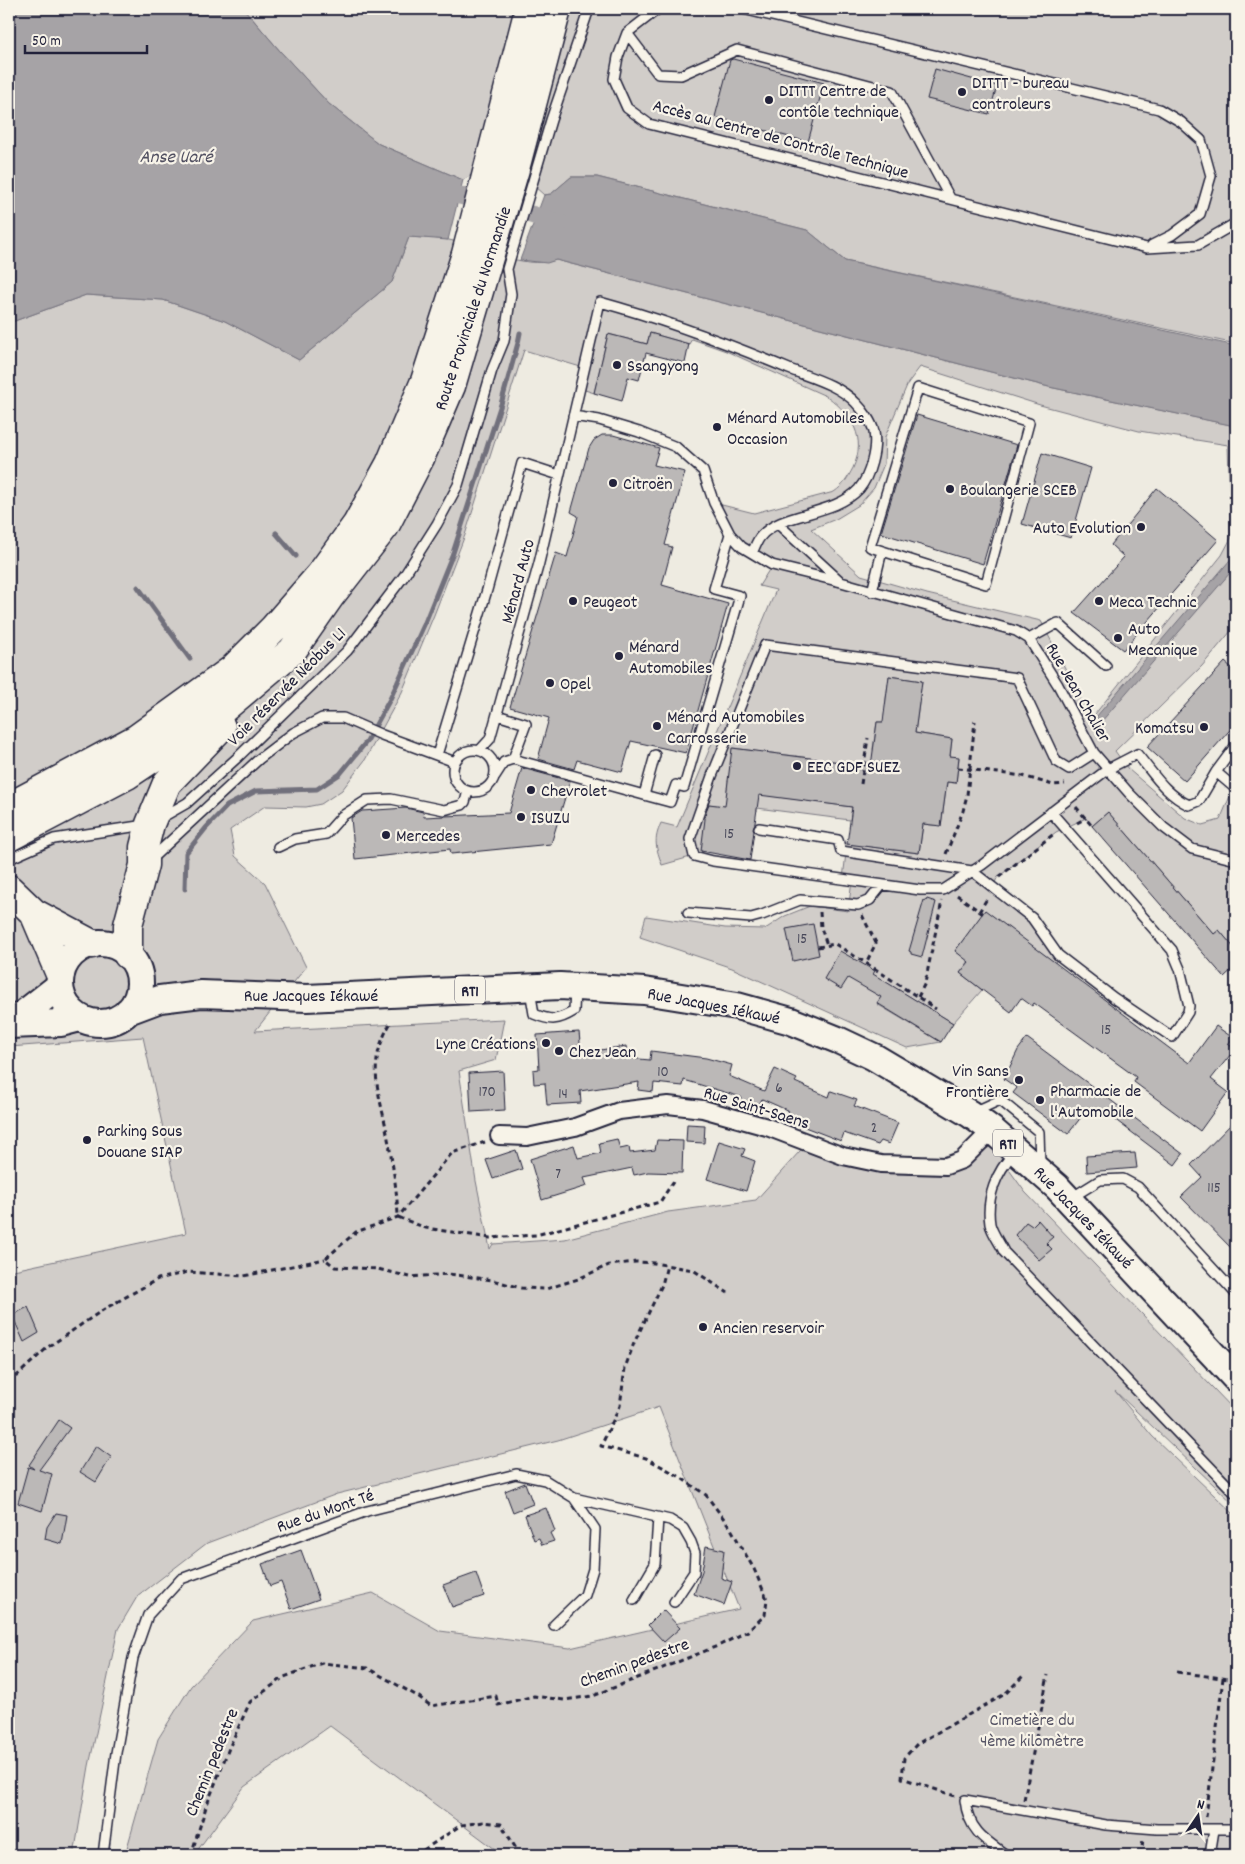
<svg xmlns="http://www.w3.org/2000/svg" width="1245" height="1864" viewBox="0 0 1245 1864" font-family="Dekko,sans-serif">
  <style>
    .green { fill: #d1cdc9; stroke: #7a7882; fill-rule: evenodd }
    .water { fill: #a6a3a6; stroke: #716f7b }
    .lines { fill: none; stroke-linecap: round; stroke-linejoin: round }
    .stream { stroke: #716f7b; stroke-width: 5 }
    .canal { stroke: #a6a3a6; stroke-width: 18 }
    .building { fill: #bbb8b7; stroke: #22223b }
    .service-casing { stroke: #22223b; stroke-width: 12 }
    .minor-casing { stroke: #22223b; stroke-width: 20 }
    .primary-casing { stroke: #22223b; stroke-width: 30 }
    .trunk-casing { stroke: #22223b; stroke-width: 31 }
    .path { stroke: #22223b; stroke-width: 3; stroke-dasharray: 5 4; stroke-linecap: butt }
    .service { stroke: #f7f3e8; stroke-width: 9 }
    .minor { stroke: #f7f3e8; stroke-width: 16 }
    .primary { stroke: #f7f3e8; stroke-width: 26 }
    .trunk { stroke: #f7f3e8; stroke-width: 28 }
    .poi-dot { fill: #22223b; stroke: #f7f3e8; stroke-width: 2 }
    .labels { text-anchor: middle; stroke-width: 4.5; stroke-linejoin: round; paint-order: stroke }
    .number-label { font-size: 15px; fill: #48485a }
    .shield { fill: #f7f3e8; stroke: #62616f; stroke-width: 1 }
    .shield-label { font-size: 16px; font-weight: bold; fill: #22223b }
    .poi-label { font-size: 18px; fill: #22223b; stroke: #f7f3e8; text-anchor: start }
    .street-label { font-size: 18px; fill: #22223b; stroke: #f7f3e8 }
    .park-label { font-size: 18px; fill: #575566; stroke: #f7f3e8 }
    .water-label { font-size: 19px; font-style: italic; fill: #504f60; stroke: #f7f3e8 }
  </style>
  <rect width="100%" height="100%" fill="#eeebe1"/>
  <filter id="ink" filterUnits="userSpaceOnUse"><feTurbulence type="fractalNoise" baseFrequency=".02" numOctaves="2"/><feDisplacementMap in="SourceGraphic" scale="10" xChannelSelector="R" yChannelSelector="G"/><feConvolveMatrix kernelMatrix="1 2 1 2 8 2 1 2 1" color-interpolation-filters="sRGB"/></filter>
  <g filter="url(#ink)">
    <path class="green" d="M244 9H529L490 164 463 180 379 144 329 104 280 51Z
      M557 9H1236V344L845 261 807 230 597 177H571L551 194 544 195 515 169Z
      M409 237C422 238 436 238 449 240 481 247 523 270 556 260L1049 387 1236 426V625L1202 666 1115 751 1128 769 1185 818 1202 825 1220 820 1236 782V950L1219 930 1214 934 1108 812 1092 826 1086 818 1056 832 997 878 993 888 1032 918 1058 955 1055 963 985 911 955 951 969 961 960 973 982 990 953 1023 889 984 877 1004 941 1042 907 1048 732 968 640 937 646 916 725 928 765 929 785 916 810 906 848 911 852 881 843 879 847 844 919 853 923 824 941 826 947 782 956 783 959 758 950 756 952 739 915 733 922 681 889 676 883 722H877L873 749 883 787 864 765 733 748 727 790 852 807 850 820 757 808V811L708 804 701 854 662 865C656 847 653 841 661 823L677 827 776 590 759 586 772 565 742 547 714 503 754 513 834 492C844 485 847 479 853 468 867 438 852 415 828 397L726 351 692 339 689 344 650 333 647 344 608 334 594 393 579 388 584 368 524 350 465 535 434 615 402 692 365 760 342 790 321 804 306 807 265 806 230 830 235 856 265 883 306 967 255 1031 504 1019 496 1060 459 1071 476 1181 490 1249 493 1244 565 1239 668 1212 756 1200 808 1142 843 1156 962 1160 992 1146 1025 1192 1236 1412V1506L1115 1391 1152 1436 1236 1516V1855H503L330 1726 244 1787 194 1855H125L158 1739 191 1686 253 1621 373 1593 440 1631 570 1648 739 1609 659 1407 558 1440 337 1494 207 1543 137 1597 118 1629 89 1766 74 1855H9V1271L186 1233 143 1037 9 1047V323L86 295 163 300 225 321 299 360 392 282ZM920 367 1040 405 1139 431 1228 445 1231 538 1222 555 1091 719 1041 621 927 594 861 575 811 529 836 519 859 505 874 488 884 464 885 437 908 383Z"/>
    <path class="water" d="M9 9H244L280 51 329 104 379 144 463 180 448 240 409 237 392 282 299 360 225 321 163 300 86 295 9 323Z
      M571 177H597L807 230 845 261 1236 346V448L1230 425 1049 387 556 260 547 263 520 260 544 195 551 194Z
      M1236 553V566L1101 722 1096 717Z"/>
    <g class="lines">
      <path class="stream" d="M276 533 296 556
        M138 587 190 659
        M185 889 186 853 206 828 227 806 256 791 317 789 340 774 367 741 390 699 424 625 453 553 501 404 518 343 520 333"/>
      <path class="canal" d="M437 190 495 204 560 223"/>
    </g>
    <path class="building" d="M733 59 824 83 808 142 715 117 730 60Z
      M935 69 997 86 989 114 927 99Z
      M650 333 689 344 685 363 646 353 639 380 628 377 622 401 594 393 608 334 647 344Z
      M917 415 1017 445 983 564 881 533Z
      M602 435H613L659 448 654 465 685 472 665 545 672 547 662 585 728 604 686 753 631 741 622 772 577 760 574 769 538 759 549 718 510 707 556 553 567 557 578 516 571 512 589 448 594 440Z
      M1042 453 1091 468 1071 538 1022 524Z
      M1157 488 1218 540 1123 650 1074 613 1124 557 1111 545Z
      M1225 662 1232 668 1236 667V723L1185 781 1147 747Z
      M889 676 922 681 915 733 952 739 950 756 959 757 956 783 947 782 941 826 923 824 919 853 847 844 852 807 759 795 755 823 753 828 754 831 750 860 701 851 706 811 709 804 725 806 732 748 871 766 877 722H883Z
      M522 768 570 781 551 844 451 854 450 849 355 859 351 818 362 811 406 808 423 812 424 817 509 813Z
      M1108 812 1214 934 1219 930 1236 950V966L1224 977 1092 826Z
      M927 899 936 902 922 957 911 954V952L909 951 924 900 926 901Z
      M985 910 1189 1063 1216 1026 1233 1038 1228 1044 1235 1049 1211 1079 1228 1092 1200 1131 1134 1082 1136 1077 1034 1003 1032 1006 1021 998 1011 1012 960 973 969 962 955 951Z
      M813 924 819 955 793 961 786 929Z
      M840 951 875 971 873 974 953 1023 941 1042 877 1003 881 997 848 978 841 989 824 979Z
      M579 1032 581 1053 626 1046 628 1058 650 1060 651 1051 706 1058 732 1065 729 1076 764 1091 775 1069 797 1079 795 1082 829 1097 831 1091 857 1100 854 1106 898 1123 889 1144 881 1141 878 1145 844 1133 841 1141 784 1119 789 1111 762 1099 755 1113 738 1103 741 1097 684 1080 683 1086 654 1083 653 1092 638 1090 639 1082 580 1091 581 1103 547 1105 545 1083 534 1084 533 1070 539 1069 537 1035Z
      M1027 1038 1183 1154 1175 1165 1101 1109 1098 1114 1089 1107 1068 1134 1013 1093 1017 1088 1004 1079 1018 1050Z
      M503 1071 505 1110 471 1112 469 1073Z
      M1236 1119V1253L1181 1197 1202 1177 1191 1165Z
      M687 1124 705 1125 704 1143 686 1142Z
      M617 1139 620 1149 629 1147 630 1153 655 1150 657 1140 683 1141 682 1173 648 1172 634 1175 632 1168 584 1178 587 1186 542 1200 530 1159 574 1145 578 1158 601 1153 599 1143Z
      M719 1141 745 1149 742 1156 755 1161 746 1191 707 1179Z
      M516 1150 522 1169 493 1179 486 1160Z
      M1135 1153 1137 1168 1087 1172 1086 1156Z
      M1038 1220 1053 1237 1046 1243 1052 1249 1039 1260 1015 1235 1026 1222 1032 1226Z
      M28 1307 39 1333 24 1342 12 1315Z
      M59 1420 70 1428 39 1470 52 1474 42 1511 18 1503 28 1467 34 1469 29 1465Z
      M96 1446 111 1457 96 1482 80 1472Z
      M525 1483 533 1504 513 1512 505 1491Z
      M546 1508 555 1531 550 1533 554 1541 542 1545 539 1538 534 1540 525 1515Z
      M56 1513 67 1515 62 1544 45 1539 47 1527Z
      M706 1546 724 1550 721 1578 732 1582 724 1605 694 1594 702 1571Z
      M301 1550 319 1599 291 1609 281 1582 270 1586 262 1564Z
      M476 1573 484 1596 452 1607 443 1585Z
      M663 1610 680 1628 664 1642 648 1625Z"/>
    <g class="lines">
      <g class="service-casing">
        <path id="service" d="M658 9 627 33 618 57 614 79 627 108 649 124 1147 248 1198 245 1236 223
          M743 9 1159 109 1181 122 1201 140 1211 176 1200 214 1172 235 1152 245
          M627 33 658 74 681 75 737 50 892 91 950 198
          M918 388 1029 423 986 584 870 547Z
          M573 416 599 420 639 432 676 447 703 471 714 503 730 534 742 547 772 565 841 582 1016 631 1029 639 1058 685 1094 753 1129 793 1163 827 1192 849 1236 860
          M778 524 839 580
          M872 592 882 551
          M1029 639 1058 623 1106 666
          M497 715 526 724 513 759 644 795 655 755
          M1236 745 1216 772 1236 789
          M480 750 490 739 539 563 600 302C665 320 727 343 789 369 812 378 839 385 856 403 863 410 872 422 874 432 877 449 870 476 859 489 834 516 781 512 761 536 757 540 755 547 752 553
          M453 771a21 21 0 1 1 42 0a21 21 0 1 1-42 0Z
          M1094 753 1069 769 1056 761 1017 678 765 645 712 776 690 839 694 856 713 861 920 890H943L982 865 1108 769 1137 754C1153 773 1166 795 1189 805L1199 801 1216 772
          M437 755 487 590 522 463 559 475
          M495 776 504 762 513 759
          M644 795 670 802 676 785 684 787 740 596 714 589 730 534
          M159 819 187 803 238 757 347 651 404 576 437 524 458 485 492 370 504 341 511 294 507 269 551 120 589 9
          M759 828 838 840 841 851 972 871 1032 918 1058 955 1114 998 1172 1037 1188 1012 1189 1006 1180 969 1172 950 1051 812
          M278 847 295 839 326 834 342 816 367 800 391 799 444 810 462 805 465 802 468 791
          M9 859 54 839 145 825
          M150 860 259 759 293 733 322 718H343L382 735 455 762
          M688 913 751 918 762 915 800 900 858 905 870 900 882 885
          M530 990 534 1014C551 1021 558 1021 574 1011L575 988
          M974 1112 1000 1100 1039 1132 1040 1165
          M1014 1153C996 1172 986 1198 990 1224 992 1233 1000 1243 1004 1252L1236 1494
          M1071 1198 1100 1180 1123 1179 1138 1187 1236 1294
          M634 1600 655 1564 658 1518
          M554 1625 585 1595 593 1569 595 1529 574 1498
          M103 1855 116 1753 133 1658 148 1615 181 1579 367 1511 516 1474 545 1480 574 1498 670 1520 683 1528 691 1542 695 1553 694 1572 674 1602
          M1006 1855C983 1839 968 1829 965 1800L1106 1825 1157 1829H1236
          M1210 1855 1214 1830"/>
      </g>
      <g class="minor-casing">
        <path id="minor" d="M499 1136 527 1137 575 1127 619 1111 668 1105 703 1109 767 1127 843 1156 881 1164 946 1166 962 1160 992 1130"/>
      </g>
      <g class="primary-casing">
        <path id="primary" d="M60 983a40 40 0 1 1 80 0a40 40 0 1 1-80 0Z
          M128 1011 160 999 201 994 307 998 560 986 644 991 737 1006 791 1021 838 1040 874 1057 970 1114 992 1130 1057 1187 1236 1379
          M9 1025 61 1023 80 1018
          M9 1025 59 986"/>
      </g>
      <g class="trunk-casing">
        <path id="trunk" d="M9 807 136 739 233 669 274 628 320 575 357 524 390 464 425 381 466 254 529 9
          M9 837 127 775 210 720 292 651 331 595 385 526 420 458 451 386 515 169 557 9
          M9 889 34 913 92 944
          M34 913 60 974
          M128 955V925L144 865V847L150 824 167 783 221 727"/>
      </g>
      <path class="path" d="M1229 9 1236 16
        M958 768 1023 776 1053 785 1065 784
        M861 784 868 738
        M1076 807 1092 826
        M1077 823 1086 818
        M946 854 963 811 967 795 975 721
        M999 877 1055 833
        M957 895 983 914
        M820 912 821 928 827 945
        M979 912 988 897
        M862 915 876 943 866 963 936 1009
        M818 947 835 944 866 963
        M918 997 925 983 942 901
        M390 1024C366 1066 379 1090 387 1133 392 1161 397 1188 398 1217L426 1228 490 1238 536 1235 660 1202 673 1182
        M485 1142 452 1153 398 1217 356 1232 325 1259 335 1267 378 1269 410 1277 449 1274 492 1280 521 1288 546 1289 578 1279 609 1265 636 1262 654 1263 693 1270 728 1293
        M9 1383 48 1347 106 1308 158 1279 188 1272 244 1276 325 1259
        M1177 1672 1236 1680
        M955 1796 902 1778 904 1758 917 1744 1005 1694 1023 1676
        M1024 1800 1048 1675
        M1206 1817 1223 1678
        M191 1855 206 1807 229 1748 250 1702 284 1677 322 1663 367 1668 419 1697 431 1706 496 1696 498 1705 534 1696 564 1700 593 1696 720 1645 748 1631 765 1615 767 1599 754 1569 730 1527 706 1495 677 1475 646 1458 601 1446 620 1406 625 1368 634 1343 662 1285 667 1265
        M416 1855 461 1825 484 1822 501 1824 520 1855
        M1141 1855 1143 1839"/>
      <use href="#service" class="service"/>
      <use href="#minor" class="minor"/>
      <use href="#primary" class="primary"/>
      <use href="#trunk" class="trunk"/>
    </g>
  </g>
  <g class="poi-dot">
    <circle cx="962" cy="92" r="5"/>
    <circle cx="769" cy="100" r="5"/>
    <circle cx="617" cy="365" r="5"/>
    <circle cx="717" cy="427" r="5"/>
    <circle cx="613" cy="483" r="5"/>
    <circle cx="950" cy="489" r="5"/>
    <circle cx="1141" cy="527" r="5"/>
    <circle cx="573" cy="601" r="5"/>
    <circle cx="1099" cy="601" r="5"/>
    <circle cx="1118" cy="638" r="5"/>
    <circle cx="619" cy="656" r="5"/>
    <circle cx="550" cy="683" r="5"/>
    <circle cx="657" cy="726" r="5"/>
    <circle cx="1204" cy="727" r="5"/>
    <circle cx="797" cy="766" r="5"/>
    <circle cx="531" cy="790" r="5"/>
    <circle cx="521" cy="817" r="5"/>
    <circle cx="386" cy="835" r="5"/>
    <circle cx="546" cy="1043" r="5"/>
    <circle cx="559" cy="1051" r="5"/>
    <circle cx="1019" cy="1080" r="5"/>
    <circle cx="1040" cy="1100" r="5"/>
    <circle cx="87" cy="1140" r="5"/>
    <circle cx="703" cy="1327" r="5"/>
  </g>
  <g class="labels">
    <g class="number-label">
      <text x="729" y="838">15</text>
      <text x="802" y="943">15</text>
      <text x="1106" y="1034">15</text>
      <text x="663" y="1076">10</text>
      <text x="779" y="1092">6</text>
      <text x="487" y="1096">170</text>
      <text x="563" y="1098">14</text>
      <text x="874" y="1132">2</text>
      <text x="558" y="1178">7</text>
      <text x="1214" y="1192">115</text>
    </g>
    <g class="shield">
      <rect x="455" y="976.5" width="30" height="27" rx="4"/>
      <rect x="993" y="1129.5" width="30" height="27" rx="4"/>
    </g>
    <g class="shield-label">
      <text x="470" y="996">RT1</text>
      <text x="1008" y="1149">RT1</text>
    </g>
    <g class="poi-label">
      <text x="972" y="88">DITTT - bureau<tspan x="972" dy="21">controleurs</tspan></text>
      <text x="779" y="96">DITTT Centre de<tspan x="779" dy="21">contôle technique</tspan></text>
      <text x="627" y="371">Ssangyong</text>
      <text x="727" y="423">Ménard Automobiles<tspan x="727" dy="21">Occasion</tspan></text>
      <text x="623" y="489">Citroën</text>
      <text x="960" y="495">Boulangerie SCEB</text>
      <text x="1131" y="533" text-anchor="end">Auto Evolution</text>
      <text x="583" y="607">Peugeot</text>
      <text x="1109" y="607">Meca Technic</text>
      <text x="1128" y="634">Auto<tspan x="1128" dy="21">Mecanique</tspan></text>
      <text x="629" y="652">Ménard<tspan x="629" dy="21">Automobiles</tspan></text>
      <text x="560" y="689">Opel</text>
      <text x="667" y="722">Ménard Automobiles<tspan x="667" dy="21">Carrosserie</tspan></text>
      <text x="1194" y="733" text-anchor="end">Komatsu</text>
      <text x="807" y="772">EEC GDF SUEZ</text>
      <text x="541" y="796">Chevrolet</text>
      <text x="531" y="823">ISUZU</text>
      <text x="396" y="841">Mercedes</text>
      <text x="536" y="1049" text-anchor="end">Lyne Créations</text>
      <text x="569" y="1057">Chez Jean</text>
      <text x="1009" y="1076" text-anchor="end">Vin Sans<tspan x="1009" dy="21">Frontière</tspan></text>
      <text x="1050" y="1096">Pharmacie de<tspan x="1050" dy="21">l'Automobile</tspan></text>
      <text x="97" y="1136">Parking Sous<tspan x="97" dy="21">Douane SIAP</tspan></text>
      <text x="713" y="1333">Ancien reservoir</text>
    </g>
    <g class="street-label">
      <text transform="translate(781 138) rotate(15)" y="6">Accès au Centre de Contrôle Technique</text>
      <text transform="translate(472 308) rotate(-72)" y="6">Route Provinciale du Normandie</text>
      <text transform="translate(517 581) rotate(-75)" y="6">Ménard Auto</text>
      <text transform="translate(286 686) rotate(-45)" y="6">Voie réservée Néobus L1</text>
      <text transform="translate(1079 692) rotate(60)" y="6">Rue Jean Chalier</text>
      <text x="311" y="1001">Rue Jacques Iékawé</text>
      <text transform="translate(714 1005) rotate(11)" y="6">Rue Jacques Iékawé</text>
      <text transform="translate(757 1107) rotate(17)" y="6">Rue Saint-Saens</text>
      <text transform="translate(1084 1217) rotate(46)" y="6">Rue Jacques Iékawé</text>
      <text transform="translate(325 1510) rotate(-19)" y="6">Rue du Mont Té</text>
      <text transform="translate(634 1662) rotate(-20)" y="6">Chemin pedestre</text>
      <text transform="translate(211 1762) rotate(-68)" y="6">Chemin pedestre</text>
    </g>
    <g class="park-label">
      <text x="1032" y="1725">Cimetière du<tspan x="1032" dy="21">4ème kilomètre</tspan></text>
    </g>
    <g class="water-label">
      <text x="176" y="162">Anse Uaré</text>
    </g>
  </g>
  <rect width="1245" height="1864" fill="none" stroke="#f7f3e8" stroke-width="30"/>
  <rect x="15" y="15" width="1215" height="1834" fill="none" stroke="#22223b" stroke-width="2" filter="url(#ink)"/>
  <g transform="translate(1198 1816) rotate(13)" stroke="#f7f3e8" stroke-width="4" paint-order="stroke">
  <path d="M0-4L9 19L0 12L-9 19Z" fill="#22223b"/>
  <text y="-8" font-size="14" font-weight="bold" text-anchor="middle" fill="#22223b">N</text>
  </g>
  <path d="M25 45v8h122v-8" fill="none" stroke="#22223b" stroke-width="2.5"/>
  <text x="32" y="45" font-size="15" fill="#22223b" stroke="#f7f3e8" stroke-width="4" paint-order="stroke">50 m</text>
</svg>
